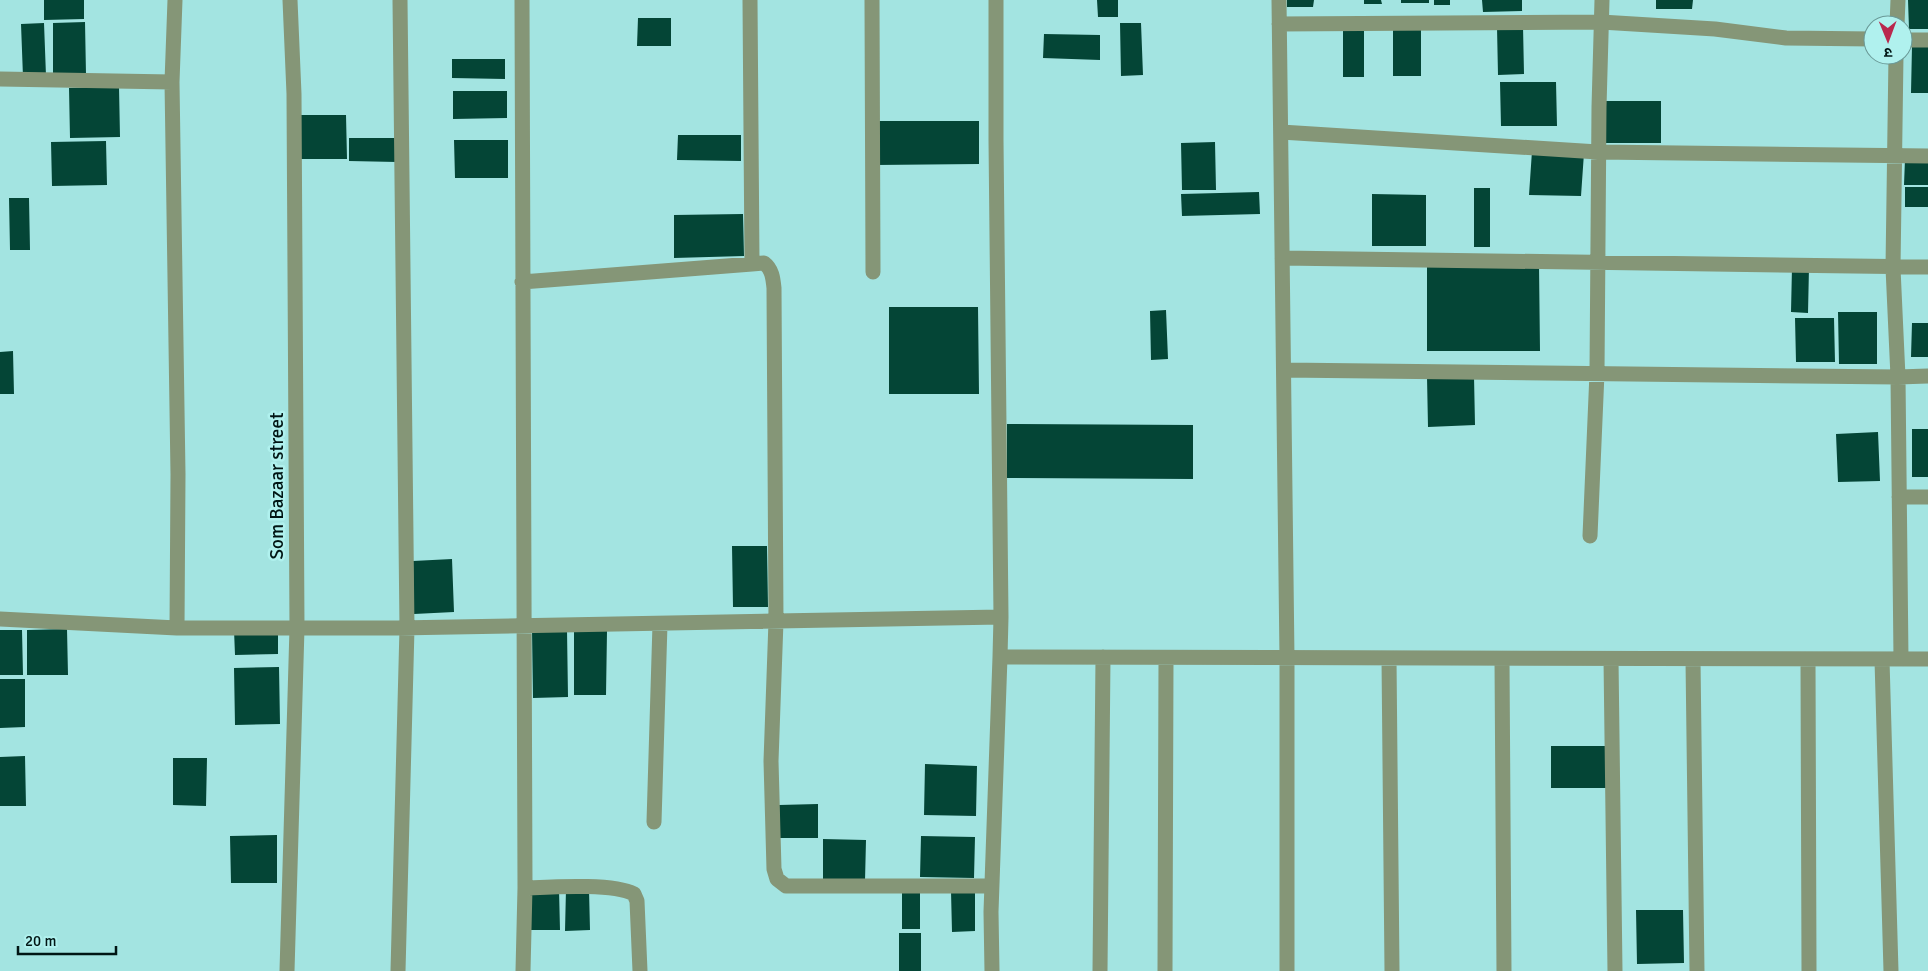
<svg xmlns="http://www.w3.org/2000/svg" width="1928" height="971" viewBox="0 0 1928 971" font-family="Signika,'Noto Sans Devanagari',sans-serif">
  <style>
    .building { fill: #044536 }
    .lines { fill: none; stroke-linecap: round; stroke-linejoin: round }
    .street { stroke: #859677; stroke-width: 15 }
    .labels { text-anchor: middle; stroke-width: 5; stroke-linejoin: round; paint-order: stroke }
    .street-label { font-size: 19px; fill: #001514; stroke: #b0f1ee }
  </style>
  <rect width="100%" height="100%" fill="#a3e4e1"/>
  <path class="building" d="M44 0H84V19L44 20Z
    M1097 0H1118V17H1098Z
    M1287 0H1314L1313 7H1287Z
    M1364 0H1381L1382 4H1364Z
    M1401 0H1429V3H1401Z
    M1434 0H1450V5H1434Z
    M1482 0H1522V11L1483 12Z
    M1656 0H1693L1692 9H1656Z
    M1908 0H1928V29H1909Z
    M638 18H671V46H637Z
    M85 22 86 75 53 76V23Z
    M44 23 46 76 23 77 21 24Z
    M1120 23H1141L1143 75 1121 76Z
    M1343 25H1364V77H1343Z
    M1523 26 1524 74 1498 75 1497 27Z
    M1393 27H1421V76H1393Z
    M1044 34 1100 35V60L1043 58Z
    M1912 46H1928V93H1911Z
    M452 59H505V79L452 78Z
    M1500 82H1556L1557 126H1501Z
    M119 87 120 137 70 138 69 88Z
    M453 91H507V118L453 119Z
    M1606 101H1661V143H1605Z
    M301 115H346L347 159H301Z
    M874 121H979V164L875 165Z
    M678 135H741V161L677 160Z
    M349 138H397V162L349 161Z
    M454 140H508V178H455Z
    M106 141 107 185 52 186 51 142Z
    M1215 142 1216 190H1182L1181 143Z
    M1532 151 1584 153 1581 196 1529 195Z
    M1905 159H1928V185H1904Z
    M1905 187H1928V207H1905Z
    M1474 188H1490V247H1474Z
    M1259 192 1260 214 1182 216 1181 194Z
    M1372 194 1426 195V246H1372Z
    M9 198H29L30 250H10Z
    M743 214 744 256 674 258V215Z
    M1427 265H1539L1540 351H1427Z
    M1792 267H1809L1808 313 1791 312Z
    M889 307H978L979 394H889Z
    M1166 310 1168 359 1151 360 1150 311Z
    M1838 312H1877V364H1839Z
    M1795 318H1834L1835 362H1796Z
    M1912 323H1928V357H1911Z
    M13 351 14 394H0V352Z
    M1474 376 1475 425 1428 427 1427 377Z
    M1007 424 1193 425V479L1007 478Z
    M1912 429H1928V477H1912Z
    M1878 432 1880 481 1838 482 1836 434Z
    M732 546H767L768 607H733Z
    M452 559 454 612 414 614 413 561Z
    M278 628V654L235 655 234 630Z
    M67 629 68 675H27V630Z
    M0 630H22L23 675H0Z
    M532 630H567L568 697 533 698Z
    M574 631H607L606 695H574Z
    M279 667 280 724 235 725 234 668Z
    M0 679H25V727L0 728Z
    M1551 746H1606V788H1551Z
    M25 756 26 806H0V757Z
    M173 758H207L206 806 173 805Z
    M925 764 977 766 976 816 924 815Z
    M818 804V838H780L779 805Z
    M277 835V883H231L230 836Z
    M921 836 975 837 974 878 920 877Z
    M823 839 866 840 865 881 823 880Z
    M559 889 560 930H531L530 890Z
    M566 889H589L590 930 565 931Z
    M902 890H920V929H902Z
    M975 890V931L952 932 951 891Z
    M1636 910H1683L1684 963 1637 964Z
    M899 933H921V971H899Z"/>
  <g class="lines">
    <path class="street" d="M175 0 172 82 178 474 177 628
      M522 0 525 888 523 971
      M750 0 752 264 764 263C772 269 773 278 774 288L776 621 771 761 774 869 777 879 786 886H992
      M872 0 873 272
      M996 0V140L1001 617
      M1279 0 1287 658V971
      M1279 24 1601 22 1715 29 1786 38 1873 39
      M1897 25 1898 0
      M1903 40H1928
      M1896 55 1893 268 1898 377 1901 659
      M0 79 172 82
      M1281 132 1598 152 1928 156
      M1282 258 1928 267
      M522 282 752 264
      M1284 370 1898 377 1928 376
      M1899 497H1928
      M1590 536 1597 373 1599 107 1602 0
      M0 619 177 628H397L1001 617 1000 657 1928 659
      M1389 658 1392 971
      M1502 659 1504 971
      M1611 659 1615 971
      M1693 660 1697 971
      M1808 660 1809 971
      M1882 660 1891 971
      M654 822 660 624
      M525 888C551 887 613 883 634 894L637 901 640 971
      M287 971 297 628 294 94 290 0
      M398 971 407 628 400 0
      M992 971 991 912 1000 657
      M1100 971 1103 657
      M1165 971 1166 658"/>
  </g>
  <g class="labels">
    <g class="street-label">
      <text transform="translate(276 486) rotate(-90)" y="7">Som Bazaar street</text>
    </g>
  </g>
  <g transform="translate(1888 40) rotate(179)"><circle r="24" fill="#b0f1ee" stroke="#6a9997"/>
  <path d="M0-4L9 19L0 12L-9 19Z" fill="#b9284d"/>
  <text y="-8" font-size="14" font-weight="bold" text-anchor="middle" fill="#001514">उ</text>
  </g>
  <path d="M18 946v8h98v-8" fill="none" stroke="#001514" stroke-width="2.5"/>
  <text x="25" y="946" font-size="15" fill="#001514" stroke="#b0f1ee" stroke-width="4" paint-order="stroke">20 m</text>
</svg>
